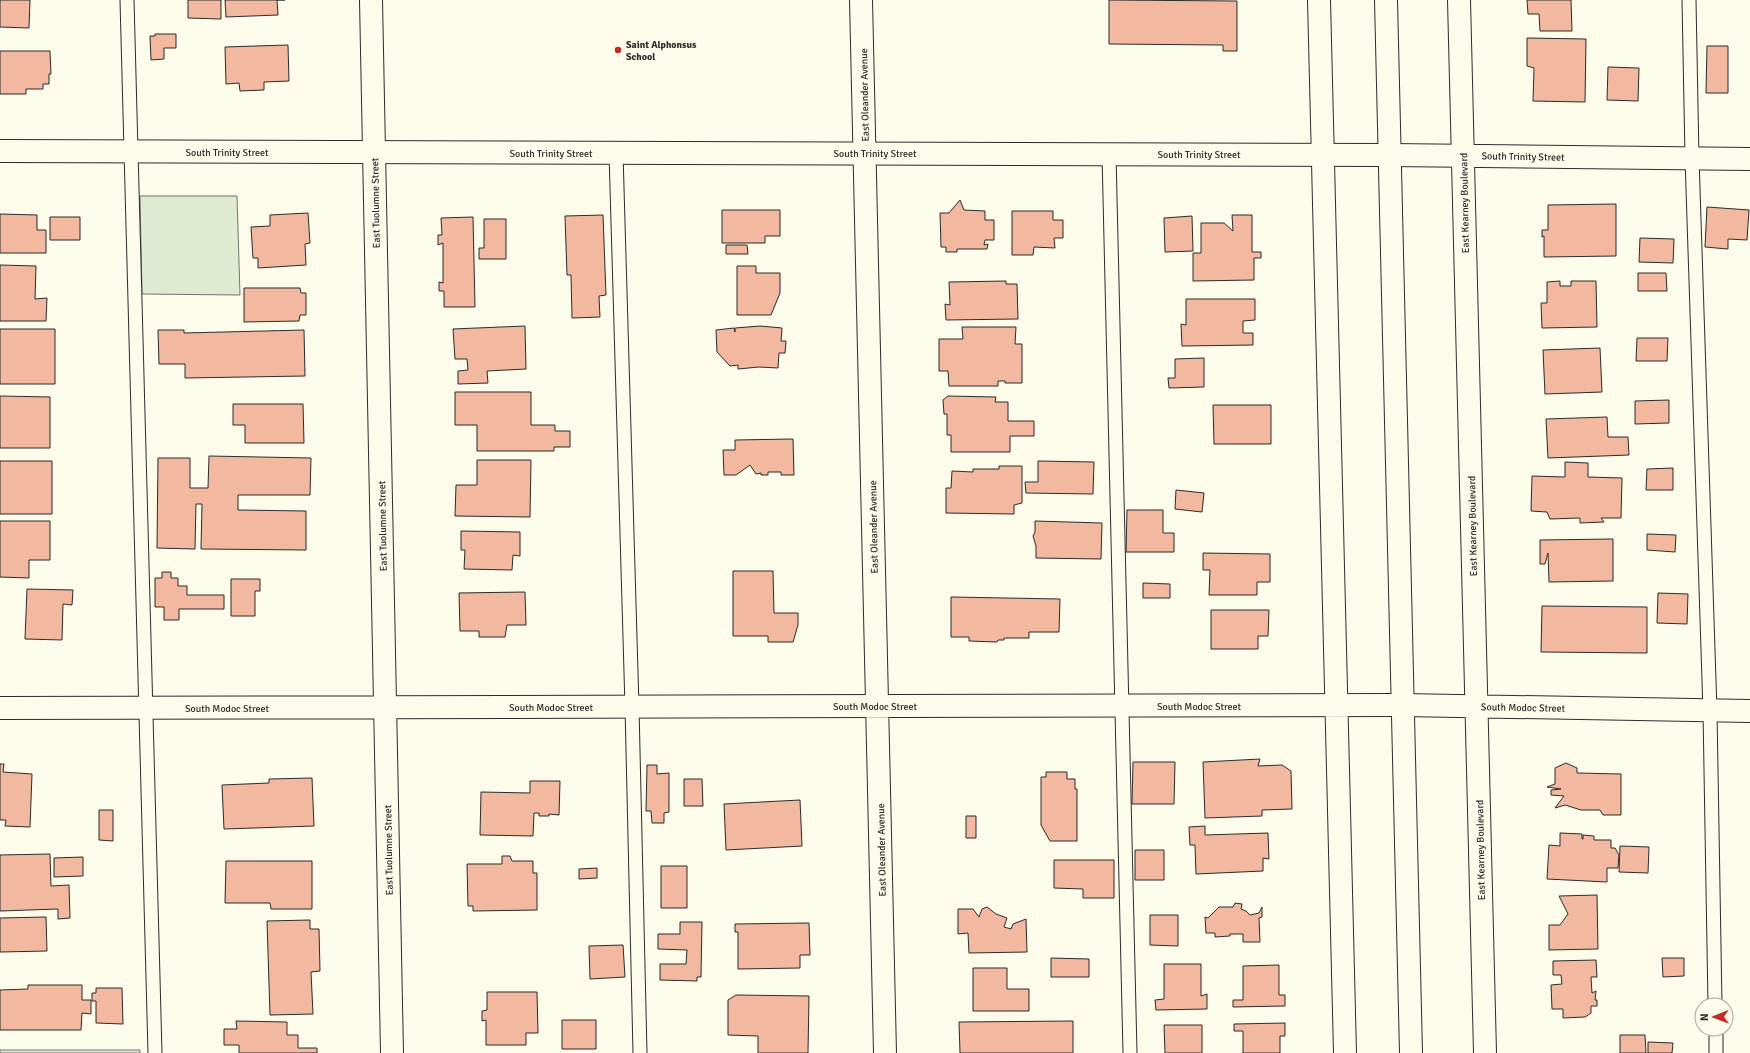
<svg xmlns="http://www.w3.org/2000/svg" width="1750" height="1053" viewBox="0 0 1750 1053" font-family="Signika,sans-serif">
  <style>
    .green { fill: #deebd1; stroke: #74746e }
    .building { fill: #f2b8a0; stroke: #2b2b2b }
    .lines { fill: none; stroke-linecap: round; stroke-linejoin: round }
    .service-casing { stroke: #2b2b2b; stroke-width: 15 }
    .minor-casing { stroke: #2b2b2b; stroke-width: 24 }
    .tertiary-casing { stroke: #2b2b2b; stroke-width: 24 }
    .secondary-casing { stroke: #2b2b2b; stroke-width: 24 }
    .service { stroke: #fdfbea; stroke-width: 13 }
    .minor { stroke: #fdfbea; stroke-width: 22 }
    .tertiary { stroke: #fdfbea; stroke-width: 22 }
    .secondary { stroke: #fdfbea; stroke-width: 22 }
    .poi-dot { fill: #c62828; stroke: #fdfbea; stroke-width: 1.5 }
    .labels { text-anchor: middle; stroke-width: 3; stroke-linejoin: round; paint-order: stroke }
    .poi-label { font-size: 10px; font-weight: bold; fill: #2b2b2b; stroke: #fdfbea; text-anchor: start }
    .street-label { font-size: 10px; fill: #2b2b2b; stroke: #fdfbea }
  </style>
  <rect width="100%" height="100%" fill="#fdfbea"/>
  <path class="green" d="M140 196H237L240 295 142 294Z
    M0 1050H140V1053H0Z"/>
  <path class="building" d="M0 0H30L29 28 0 27Z
    M188 0H221V19L188 18Z
    M225 0H285H277L278 15 226 17Z
    M1109 0 1237 1V51H1223V45L1109 44Z
    M1527 0H1571L1572 31H1540L1539 14H1528Z
    M155 34H176V48H164V59L151 60 150 36H155Z
    M1527 38 1586 39 1585 102 1533 101 1534 68 1527 66Z
    M288 45 289 81 264 82V90L240 91 239 83 226 84 225 47Z
    M1707 46H1728V93H1706Z
    M0 51H50L51 74H49V84H43V89H26V94H0Z
    M1608 67 1639 68 1638 101 1607 100Z
    M960 200 964 210 985 211V220H994V240H985L984 245 988 244 987 249H957V252H946V247H941L940 213H949Z
    M1616 204V256L1544 257V236L1542 237V230H1548V205Z
    M1707 207 1749 210 1747 240 1728 239V249L1705 247Z
    M722 210H780V236H765V243H722Z
    M1012 211H1053V220H1063V238H1054L1055 248 1034 247 1033 255H1012Z
    M308 213 310 243 305 244 306 265 258 268V258H253L251 227 270 226V215Z
    M0 214 37 215V230H46V253H0Z
    M603 215 606 295 599 296 600 317 572 318 571 275H567L565 216Z
    M1232 215H1252V252H1261V258H1254V280L1193 281V253H1201V223H1224L1233 231Z
    M1192 216 1193 251 1165 252 1164 218Z
    M50 217H80V240H50Z
    M473 217 475 307H444V291H439V282L443 283V243L438 245V235H442L441 218Z
    M484 219H506V259H479V248H484Z
    M1640 238 1674 239 1673 263 1639 262Z
    M726 245H747L748 254H726Z
    M0 265 36 266 35 299 47 298 46 321H0Z
    M737 266H756V273H780V293L771 315H737Z
    M1638 273H1666L1667 291H1638Z
    M1006 281V284H1017L1018 319 946 320 945 304 950 305 949 282Z
    M1560 281V286H1571V281H1596L1597 327 1542 328 1541 303H1547V282Z
    M244 288H300L301 293H306V315H300L299 321 244 322Z
    M1186 299H1255V320L1243 321V333H1253V345L1182 346 1181 324 1186 325Z
    M525 326 526 369 487 371 488 383 458 384V371L468 370 467 359H455L453 329Z
    M760 326 782 328 781 341H786L785 353H779L778 368 759 367 738 369V365L730 366 717 352 716 330 734 328 735 332V328Z
    M962 327H1016L1015 344H1022V383H1005V381H998V386H949L948 371H939V339H963Z
    M0 329H55V384H0Z
    M158 330H184V333L304 330 305 376 185 378V364H159Z
    M1637 338H1668L1667 361H1636Z
    M1600 348 1602 392 1545 394 1543 350Z
    M1204 358V387L1169 388 1168 378H1175V359Z
    M455 392H531V425H555V431H570V447H554V451H477V425H455Z
    M0 396 50 397V448H0Z
    M948 396 996 397 995 402H1008V421H1034V436H1010V452H951V435H947V414H944L943 400Z
    M1669 400V423L1635 424V401Z
    M233 404H303L304 443H245V425H233Z
    M1213 405H1271V444H1214Z
    M1607 417 1608 437H1628L1629 455 1548 458 1546 419Z
    M793 439 794 475H781V472H768V475H761V473L756 474 750 465 736 475H724L723 450H735V440Z
    M209 456 311 458 310 495H238V510L306 511V550L201 549 202 504H196L195 549 157 548 158 458H190V488H208Z
    M477 460H531L530 517 455 516 456 485H477Z
    M0 461H52V514H0Z
    M1038 461 1094 462 1093 494 1026 493 1025 482H1038Z
    M1565 462 1588 463V477L1622 478 1621 518H1601L1604 522 1580 523V518L1550 519 1547 512 1531 511 1532 476 1565 477Z
    M999 466H1022V503L1014 505V514L946 513V488H951L952 471 973 472V469H999Z
    M1673 468V490H1646L1647 469Z
    M1176 490 1204 493 1202 512 1175 509Z
    M1127 510H1163V533H1174V552H1126Z
    M0 521H50V560H29V578L0 577Z
    M1035 521 1102 523 1101 559 1036 558V546L1033 536 1035 532Z
    M461 531 520 532V556L513 555 512 570 464 569 465 550H461Z
    M1647 534 1676 535 1675 552 1647 550Z
    M1613 539V581L1549 582 1548 553 1545 564H1540V540Z
    M1203 553 1270 554V582H1257V595H1209L1210 570H1203Z
    M733 571H773L774 613H798V625L793 642H768V636H733Z
    M162 572H171V578H178V586H187V595H224V609H179V620H164V607H155V578H162Z
    M231 579H260V591H255V616H231Z
    M1143 583 1170 584V598H1143Z
    M27 589 73 590 72 605 63 604 62 640 25 639Z
    M525 592 526 625H507L505 637H479V631H460L459 593Z
    M1658 593 1688 594 1687 624 1657 623Z
    M951 597 1060 599 1059 632H1029V638H1004V640H998L997 642 969 641V637H951Z
    M1542 606 1647 607V653L1541 652Z
    M1211 610H1269L1268 636H1258V649H1211Z
    M1260 759 1258 766 1282 765 1291 771 1292 809 1262 810V816L1205 818 1203 762Z
    M1133 762H1175L1174 804H1132Z
    M1566 763 1577 768V773L1621 774V815H1603L1600 810H1581L1565 805 1555 808 1564 796 1551 795V790L1561 789 1547 787 1555 784V768Z
    M0 764H4L3 772 32 774 30 827 5 826 6 820H0Z
    M647 765H657V774L669 773V812L664 813V823H652L651 811H646Z
    M1046 772H1067V779H1075V789H1077V841H1050L1041 825V777H1046Z
    M312 778 314 826 224 829 222 785 269 783V779Z
    M684 779H702L703 806H684Z
    M530 781H560L559 815 549 814V816H539V813H534L533 836 480 835 481 792 530 793Z
    M800 800 802 846 726 850 724 804Z
    M99 810H113V841L99 840Z
    M966 816H976V838H966Z
    M1205 826V835L1268 833 1269 859 1263 858V871L1196 874 1195 845H1190L1189 827Z
    M1560 833 1582 834V839H1583V835L1594 836V840H1611V848H1615L1619 855 1618 868H1607V882L1547 879 1549 845 1560 846Z
    M1620 846 1649 847 1648 873 1619 872Z
    M1135 850H1164V880H1135Z
    M50 854 51 886 69 885 70 918 58 919V909L0 911V855Z
    M502 856H510L512 861H533V873H537V910L473 911V906H468L467 864H502Z
    M83 857V876L54 877V858Z
    M1054 860H1114V898H1083V889L1054 888Z
    M226 861H312V909H271L270 903H225Z
    M661 866H687V908H661Z
    M597 868V878L579 879V869Z
    M1597 895 1598 949 1549 950V925H1560L1568 914 1559 896Z
    M1235 903 1242 904 1241 909 1246 911 1250 915 1259 913 1262 907V917L1259 918 1260 942H1243V934H1230V936L1215 937V933H1206L1205 917 1208 918 1219 907H1233Z
    M987 907 996 914 1007 918 1004 927 1011 929 1013 924 1026 919 1027 952 969 953 968 933 958 934V909H973L979 917 982 909Z
    M1150 915H1178V946L1150 945Z
    M46 917 47 951 0 952V918Z
    M310 920V929H319L320 971 311 972 313 1014 270 1015 267 921Z
    M680 922H702L701 977H697V981L660 980V964H686L687 950 658 949V934H680Z
    M809 923 810 955H800V968L738 969V932H735V924Z
    M623 945 625 977 590 979 589 946Z
    M1051 958 1089 959V977H1051Z
    M1662 958H1684V976L1663 977Z
    M1596 960 1597 977H1591L1592 993 1596 991 1595 1000H1597V1006H1591V1013L1585 1017 1563 1018V1009H1552L1551 985 1562 984 1561 975H1553V961Z
    M1164 964H1201V996L1207 994V1009L1156 1010 1155 1000 1164 999Z
    M1279 965V995H1285V1006L1233 1007V1000H1243V966Z
    M973 968H1007V989H1029V1011H973Z
    M28 985H82V1000H91V1014L82 1013 81 1030H0V990L28 989Z
    M96 988H122L123 1024 96 1023V1001H92V993H96Z
    M487 992H537L538 1033H526V1045H486V1020L482 1021V1011L487 1010Z
    M736 995 809 996 808 1053H758V1036L728 1035V1000Z
    M562 1020H596V1049H562Z
    M236 1021 287 1022V1035H298V1048H317V1053H239V1045H224V1029H237Z
    M1073 1021V1053H960L959 1022Z
    M1285 1023V1036H1280V1053H1243V1031H1234V1024Z
    M1164 1025H1202V1053H1165Z
    M1620 1035H1645L1646 1053H1620Z
    M1648 1042 1673 1043 1672 1053H1648Z"/>
  <g class="lines">
    <g class="service-casing">
      <path id="service" d="M127 0 155 1053
        M1689 0 1692 158 1710 711 1715 1005
        M616 153 632 707 640 1053
        M1109 154 1130 1053
        M1716 1029V1053"/>
    </g>
    <g class="minor-casing">
      <path id="minor" d="M371 0 392 1053
        M861 0 885 1053
        M1319 0 1345 1053
        M1459 0 1485 1053
        M1390 155 1750 159
        M0 708 1403 705 1750 711"/>
    </g>
    <g class="tertiary-casing">
      <path id="tertiary" d="M0 151 1390 155"/>
    </g>
    <g class="secondary-casing">
      <path id="secondary" d="M1386 0 1411 1053"/>
    </g>
    <use href="#service" class="service"/>
    <use href="#minor" class="minor"/>
    <use href="#tertiary" class="tertiary"/>
    <use href="#secondary" class="secondary"/>
  </g>
  <circle class="poi-dot" cx="618" cy="50" r="4"/>
  <g class="labels">
    <g class="poi-label">
      <text x="626" y="48">Saint Alphonsus<tspan x="626" dy="12">School</tspan></text>
    </g>
    <g class="street-label">
      <text transform="translate(864 95) rotate(-91)" y="4">East Oleander Avenue</text>
      <text x="227" y="156">South Trinity Street</text>
      <text x="551" y="157">South Trinity Street</text>
      <text x="875" y="157">South Trinity Street</text>
      <text x="1199" y="158">South Trinity Street</text>
      <text transform="translate(1523 156) rotate(1)" y="4">South Trinity Street</text>
      <text transform="translate(375 203) rotate(-91)" y="4">East Tuolumne Street</text>
      <text transform="translate(1464 203) rotate(-91)" y="4">East Kearney Boulevard</text>
      <text transform="translate(382 526) rotate(-91)" y="4">East Tuolumne Street</text>
      <text transform="translate(1472 526) rotate(-91)" y="4">East Kearney Boulevard</text>
      <text transform="translate(873 527) rotate(-91)" y="4">East Oleander Avenue</text>
      <text x="875" y="710">South Modoc Street</text>
      <text x="1199" y="710">South Modoc Street</text>
      <text x="551" y="711">South Modoc Street</text>
      <text transform="translate(1523 707) rotate(1)" y="4">South Modoc Street</text>
      <text x="227" y="712">South Modoc Street</text>
      <text transform="translate(388 850) rotate(-91)" y="4">East Tuolumne Street</text>
      <text transform="translate(881 850) rotate(-91)" y="4">East Oleander Avenue</text>
      <text transform="translate(1480 850) rotate(-91)" y="4">East Kearney Boulevard</text>
    </g>
  </g>
  <g transform="translate(1714 1017) rotate(269)"><circle r="19" fill="#fdfbea" stroke="#a9a89e"/>
  <path d="M0-3L7 15L0 10L-7 15Z" fill="#c62828"/>
  <text y="-6" font-size="11" font-weight="bold" text-anchor="middle" fill="#2b2b2b">N</text>
  </g>
</svg>
